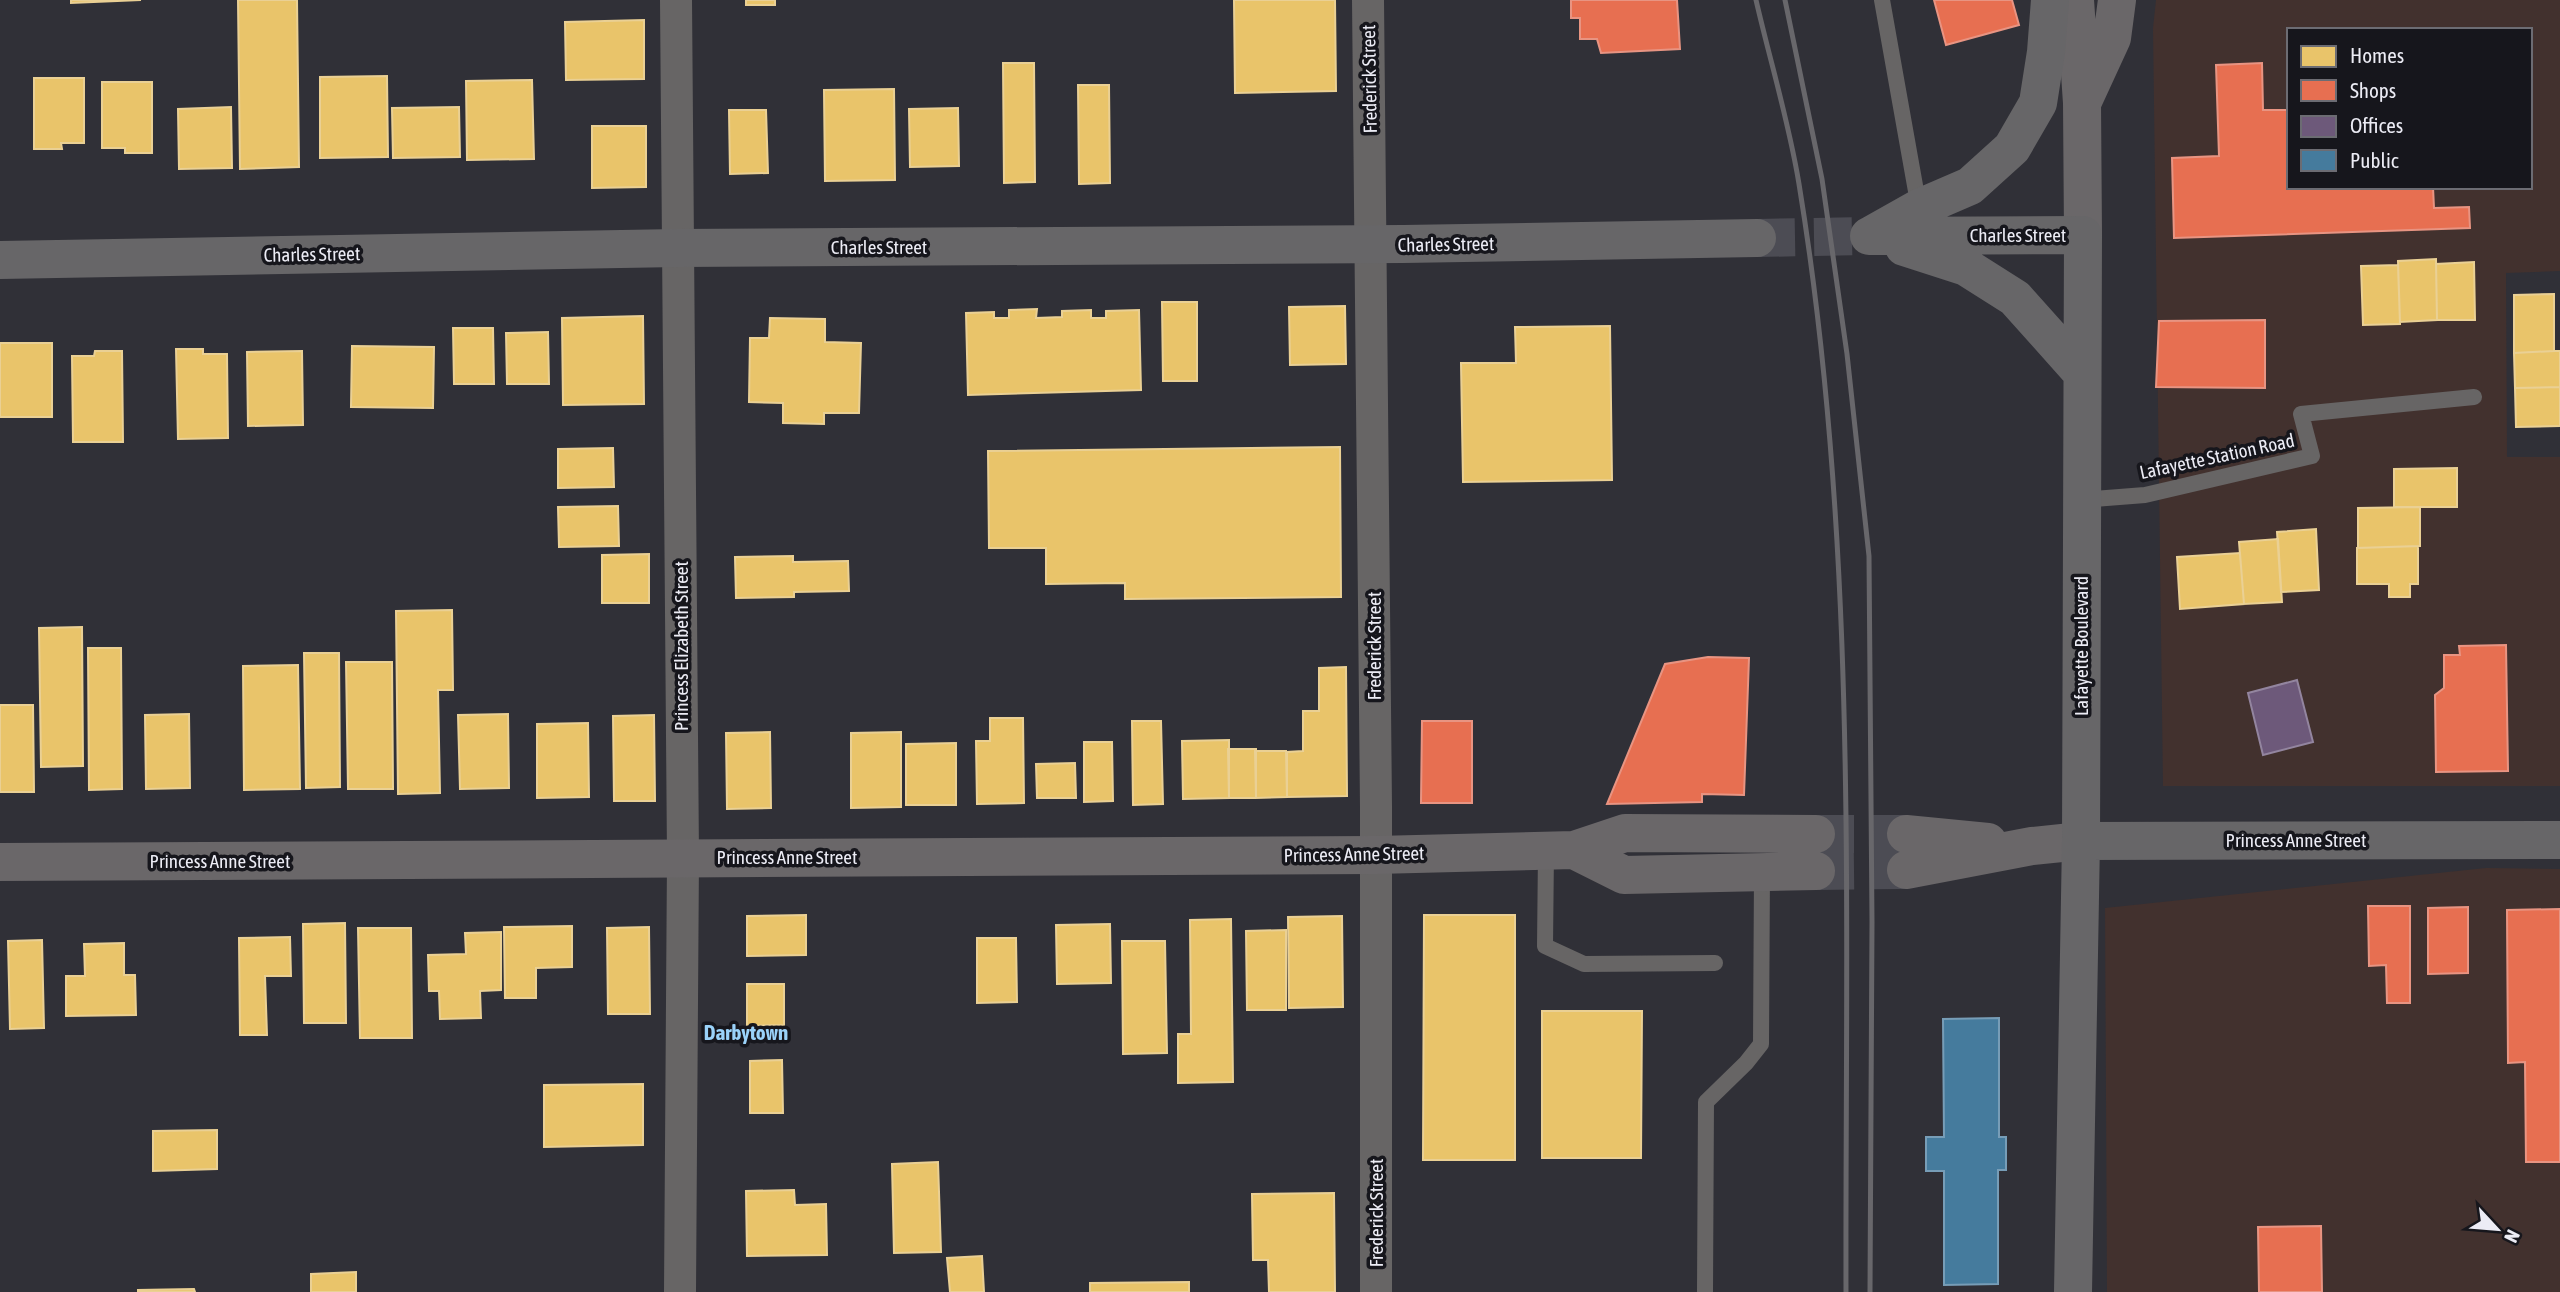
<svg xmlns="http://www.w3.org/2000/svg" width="2560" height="1292" viewBox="0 0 2560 1292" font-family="'Asap Condensed',sans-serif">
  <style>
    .commercial { fill: #42312e; fill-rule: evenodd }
    .homes { fill: #e9c46a; stroke: #ead094; stroke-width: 2 }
    .shops { fill: #e76f51; stroke: #e89482; stroke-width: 2 }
    .offices { fill: #6d597a; stroke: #93859f; stroke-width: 2 }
    .public { fill: #457b9d; stroke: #779db7; stroke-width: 2 }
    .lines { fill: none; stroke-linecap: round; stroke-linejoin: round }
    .secondary-tunnel { stroke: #4c4c54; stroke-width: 38; stroke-dasharray: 38 19; stroke-linecap: butt }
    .primary-tunnel { stroke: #4c4c54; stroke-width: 38; stroke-dasharray: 38 19; stroke-linecap: butt }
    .lane { stroke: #676565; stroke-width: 16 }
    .street { stroke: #676565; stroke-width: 32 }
    .secondary { stroke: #6a6769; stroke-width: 38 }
    .primary { stroke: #676668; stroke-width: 38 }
    .rail { stroke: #68676b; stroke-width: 5 }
    .labels { text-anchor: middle; stroke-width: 7; stroke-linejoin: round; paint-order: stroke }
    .street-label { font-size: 19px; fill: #ececf5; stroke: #16161c }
    .neighbourhood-label { font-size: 21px; font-weight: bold; fill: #9ad2f9; stroke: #16161c }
  </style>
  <rect width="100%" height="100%" fill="#303037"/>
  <path class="commercial" d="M2156 0H2560V271L2506 273 2507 457H2560V786H2163L2153 28ZM2289 30H2530V187H2289Z
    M2486 868 2560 869V1292H2107L2105 908Z"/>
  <path class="homes" d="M71 0H141L71 3Z
    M238 0H297L299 167 240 169Z
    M746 0H775V5H746Z
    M1234 0H1335L1336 91 1235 93Z
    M644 20V79L566 80 565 22Z
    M1003 63H1034L1035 182 1004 183Z
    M387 76 388 157 320 158V77Z
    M34 78H84V143H61L62 149H34Z
    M532 80 534 159 467 160 466 81Z
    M102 82H152V153H125V148H102Z
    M1078 85H1109L1110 183 1079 184Z
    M894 89 895 180 825 181 824 90Z
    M231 107 232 168 179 169 178 109Z
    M459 107 460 157 393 158 392 108Z
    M958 108 959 166 910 167 909 109Z
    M729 110H766L768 173 730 174Z
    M592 126H646V187L592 188Z
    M2436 259 2437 320 2400 322 2398 261Z
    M2474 262 2475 320H2437L2436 264Z
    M2398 265 2400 324 2363 325 2361 266Z
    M2554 294V351L2514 353V295Z
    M1162 302H1197V381H1163Z
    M1345 306 1346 364 1290 365 1289 307Z
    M1037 309 1036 318 1062 317V311L1091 310V318H1106V311L1139 310 1141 390 968 395 966 313 994 312V318H1009V310Z
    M643 316 644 404 563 405 562 318Z
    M770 318 825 319V342L861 343 859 413H824V424L783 423V403L749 402 750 338H769Z
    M1610 326 1612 480 1463 482 1461 363H1516L1515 327Z
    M453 328H493L494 384H454Z
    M548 332 549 384H507L506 333Z
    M0 343H52V417H0Z
    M352 346 434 347 433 408 351 407Z
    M176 349H203V354H227L228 438 178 439Z
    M95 351H122L123 442H73L72 356H94Z
    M302 351 303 425 248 426 247 352Z
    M2554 351H2560V387L2515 388 2514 353Z
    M2560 387V426L2516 427 2515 388Z
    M1340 447 1341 597 1125 599V583L1046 584V548H989L988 451Z
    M613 448 614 487 558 488V449Z
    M2457 468V507H2394V469Z
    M618 506 619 546 559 547 558 507Z
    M2420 507V546L2358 548V508Z
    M2316 529 2319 590 2281 592 2277 532Z
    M2278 539 2282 602 2244 604 2239 542Z
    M2418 546V584H2410V597H2389V584H2357V548Z
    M2240 553 2244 604 2180 609 2177 557Z
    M649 554V603H602V555Z
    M793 556V562L848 561 849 591 794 592V597L736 598 735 557Z
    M452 610 453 690H438L440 793 398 794 396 611Z
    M82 627 83 766 41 767 39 628Z
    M88 648H121L122 789 89 790Z
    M304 653H339L340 787 306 788Z
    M346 662H392L393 789H348Z
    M298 665 300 789 244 790 243 666Z
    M1346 667 1347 796 1287 797V752L1303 751V711H1319V668Z
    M0 705H33L34 792H0Z
    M189 714 190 788 146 789 145 715Z
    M508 714 509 788 460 789 458 715Z
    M654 715 655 801H614L613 716Z
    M990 718H1023L1024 803 977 804 976 741H990Z
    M1132 721H1161L1163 804 1133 805Z
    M588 723 589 797 537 798V724Z
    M770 732 771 808 727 809 726 733Z
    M901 732V807L851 808V733Z
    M1229 740V798L1183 799 1182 741Z
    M1084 742H1112L1113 801 1084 802Z
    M956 743V805H906V744Z
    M1228 749H1256V798H1229Z
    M1255 751H1286L1287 797 1256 798Z
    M1075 763 1076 798H1037L1036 764Z
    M806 915V955L747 956V916Z
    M1424 915H1515V1160H1423Z
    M1342 916 1343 1007 1289 1008 1288 917Z
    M1231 919 1233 1082 1178 1083V1034H1191L1190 920Z
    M345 923 346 1023H304L303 924Z
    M1110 924 1111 983 1057 984 1056 925Z
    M572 926V967L536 968V998H505L504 927Z
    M649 927 650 1014H608L607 928Z
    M358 928H411L412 1038H360Z
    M1286 930V1010H1247L1246 931Z
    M501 932V990L480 991 481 1018 440 1019 439 991H429L428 955 466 954 465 933Z
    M290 937 291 976H265L267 1035H240L239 938Z
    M977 938H1016L1017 1002 977 1003Z
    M42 940 44 1028 10 1029 8 941Z
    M1122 941H1165L1167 1053 1123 1054Z
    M124 943V975H135L136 1015 66 1016V976H85L84 944Z
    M747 984H784V1025L747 1026Z
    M1542 1011H1642L1641 1158H1542Z
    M782 1060 783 1113H750V1061Z
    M643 1084V1145L544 1147V1085Z
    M217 1130V1169L153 1171V1131Z
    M938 1162 941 1252 894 1253 892 1164Z
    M794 1190 795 1205 826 1204 827 1255 747 1256 746 1191Z
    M1334 1193 1335 1292H1269L1268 1260H1253L1252 1194Z
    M982 1256 984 1292H950L947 1258Z
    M356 1272V1292H311V1274Z
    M1189 1282V1292H1090V1283Z
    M194 1289 195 1292H138V1290Z"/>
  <path class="shops" d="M1571 0H1677L1680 49 1601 53 1597 39H1580V18H1571Z
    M1934 0H2012L2019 25 1946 45Z
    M2262 63 2263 110H2289V187H2433L2434 208 2469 207 2470 228 2174 238 2172 158 2219 156 2216 65Z
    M2265 320V388L2156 387 2159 321Z
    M2506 645 2508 771 2436 772 2435 695 2444 688V655H2460L2459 646Z
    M1708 657 1749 658 1744 795 1702 794V802L1607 804 1665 664Z
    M1422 721H1472V803H1421Z
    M2368 906H2410V1003H2387L2386 965 2369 966Z
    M2468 907V973L2428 974V908Z
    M2560 909V1162H2526L2525 1062 2508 1063 2507 910Z
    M2321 1226 2322 1292H2259L2258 1227Z"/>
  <path class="offices" d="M2297 680 2313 742 2263 755 2248 693Z"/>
  <path class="public" d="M1999 1018V1137H2006V1170H1998V1284L1944 1285V1171H1926V1137H1944L1943 1019Z"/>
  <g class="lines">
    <path class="secondary-tunnel" d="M1816 834H1906
      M1816 871 1906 870"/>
    <path class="primary-tunnel" d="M1757 238 1869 236"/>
    <path class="lane" d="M1882 0 1919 208
      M2081 500 2145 495 2312 456 2301 414 2474 397
      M1546 851 1545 946 1584 964 1715 963
      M1705 1292 1706 1102 1746 1063 1761 1044 1762 872"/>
    <path class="street" d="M676 0 683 857 680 1292
      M1368 0 1376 807V1292"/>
    <path class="secondary" d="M2075 0 2082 103 2083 235
      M2083 101 2112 38 2117 0
      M1906 834 1988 842
      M1574 850 1624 875 1816 871
      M0 862 1376 855 1574 850 1625 833 1816 834
      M1906 870 2032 846 2081 841"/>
    <path class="primary" d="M1871 235 1919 208 1970 186 2012 148 2038 103 2046 52 2050 0
      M1869 236 2083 235 2081 841 2073 1292
      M1904 247 1966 267 2015 298 2082 373
      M0 260 678 248 1403 244 1757 238
      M2081 841 2560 840"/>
    <path class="rail" d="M1756 0C1770 61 1789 122 1799 184 1859 550 1845 923 1846 1292
      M1785 0 1822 179 1847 354 1869 556 1872 922 1870 1292"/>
  </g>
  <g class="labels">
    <g class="street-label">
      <text transform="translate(1369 79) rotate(-91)" y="7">Frederick Street</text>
      <text x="2018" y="242">Charles Street</text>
      <text transform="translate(1446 244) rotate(-1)" y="7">Charles Street</text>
      <text x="879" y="254">Charles Street</text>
      <text transform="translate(312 254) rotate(-1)" y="7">Charles Street</text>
      <text transform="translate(2217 456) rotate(-12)" y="7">Lafayette Station Road</text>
      <text transform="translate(681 646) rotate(-90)" y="7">Princess Elizabeth Street</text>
      <text transform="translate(1374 646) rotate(-90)" y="7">Frederick Street</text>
      <text transform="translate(2081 646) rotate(-90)" y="7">Lafayette Boulevard</text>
      <text x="2296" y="847">Princess Anne Street</text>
      <text transform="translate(1354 854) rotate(-1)" y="7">Princess Anne Street</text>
      <text x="787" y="864">Princess Anne Street</text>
      <text x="220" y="868">Princess Anne Street</text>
      <text transform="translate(1376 1213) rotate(-90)" y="7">Frederick Street</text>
    </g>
    <g class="neighbourhood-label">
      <text x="746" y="1040">Darbytown</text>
    </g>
  </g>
  <rect x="2287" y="28" width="245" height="161" fill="#16161c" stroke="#6c6c73" stroke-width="2"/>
  <rect x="2301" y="46" width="35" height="21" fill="#e9c46a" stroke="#6c6c73" stroke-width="2"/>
  <text x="2350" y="63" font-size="21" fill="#ececf5">Homes</text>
  <rect x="2301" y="80" width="35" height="21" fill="#e76f51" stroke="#6c6c73" stroke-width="2"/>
  <text x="2350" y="98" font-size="21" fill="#ececf5">Shops</text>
  <rect x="2301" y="116" width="35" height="21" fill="#6d597a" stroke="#6c6c73" stroke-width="2"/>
  <text x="2350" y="133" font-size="21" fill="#ececf5">Offices</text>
  <rect x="2301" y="150" width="35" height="21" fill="#457b9d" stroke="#6c6c73" stroke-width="2"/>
  <text x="2350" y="168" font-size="21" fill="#ececf5">Public</text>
  <g transform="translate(2497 1229) rotate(116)" stroke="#16161c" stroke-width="5" paint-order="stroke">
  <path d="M0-5L12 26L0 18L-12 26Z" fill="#ececf5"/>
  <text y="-10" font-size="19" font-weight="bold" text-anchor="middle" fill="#ececf5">N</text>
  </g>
</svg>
